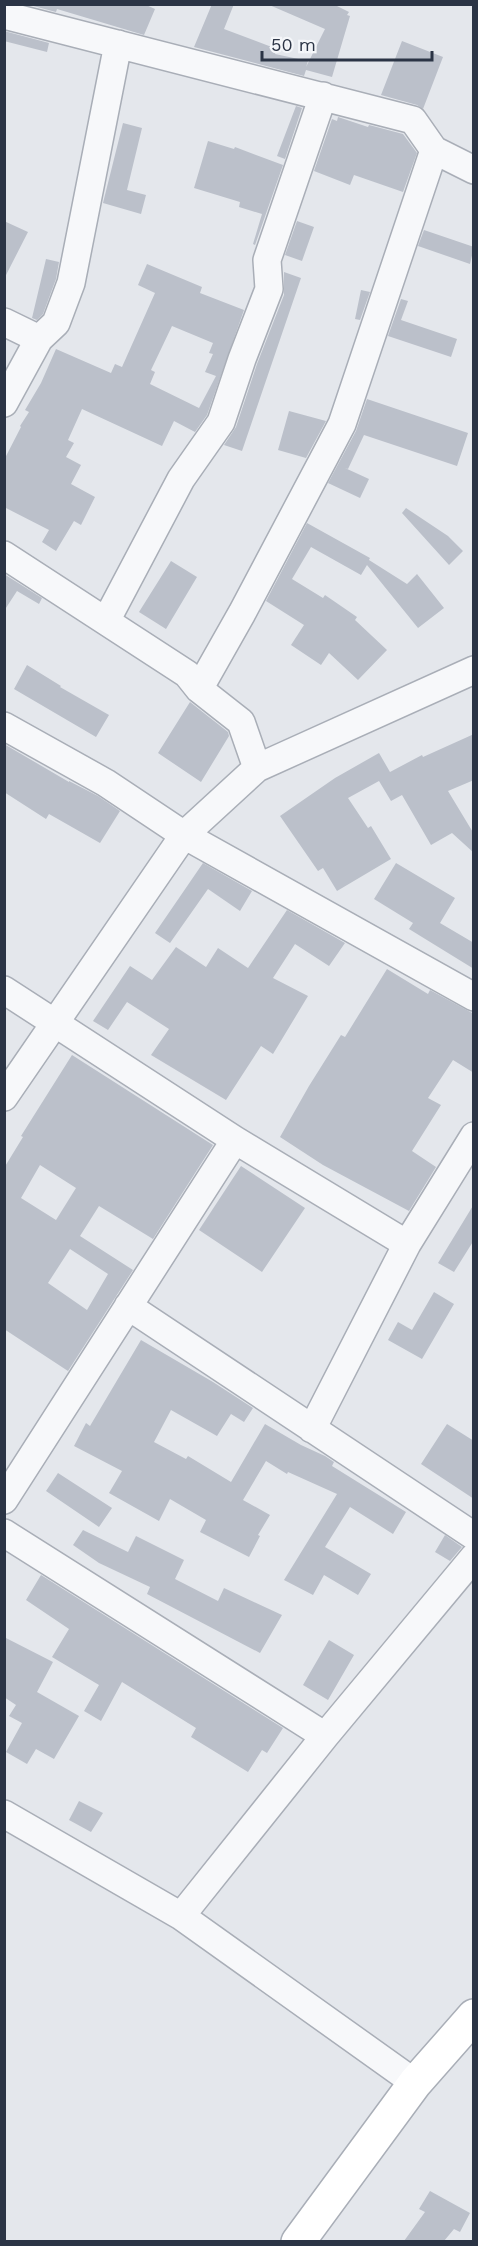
<svg xmlns="http://www.w3.org/2000/svg" width="478" height="2246" viewBox="0 0 478 2246" font-family="'Work Sans',sans-serif">
  <style>
    .building { fill: #bbc0ca; fill-rule: evenodd }
    .lines { fill: none; stroke-linecap: round; stroke-linejoin: round }
    .minor-casing { stroke: #a9aeb7; stroke-width: 30 }
    .secondary-casing { stroke: #a9aeb7; stroke-width: 36 }
    .minor { stroke: #f7f8fa; stroke-width: 27 }
    .secondary { stroke: #fff; stroke-width: 33 }
  </style>
  <rect width="100%" height="100%" fill="#e4e7ec"/>
  <path class="building" d="M26 4H144L155 9 144 35 57 9 56 12Z
    M212 4H234L224 29 277 49 275 54 308 61 306 67 325 29 267 4H333L349 12 347 15 350 16 332 77 306 70 304 76 194 47Z
    M4 31 49 43 47 52 4 41Z
    M402 41 443 57 423 109 417 105 381 95Z
    M296 106 302 108 285 159 277 156Z
    M338 117 368 127 369 125 403 134 417 153 403 192 354 175 350 185 314 171 332 119 337 121Z
    M123 123 142 128 127 190 146 195 141 214 103 203Z
    M208 141 234 149 235 147 283 165 255 245 253 244 262 214 239 207 240 202 194 188Z
    M4 221 28 232 4 279Z
    M297 221 314 227 302 261 285 255Z
    M424 230 474 247 470 264 418 246Z
    M46 259 59 262 56 279 43 314 37 320 32 318Z
    M147 264 202 287 200 293 244 310 207 415 195 432 174 421 162 446 82 409 68 440 74 443 66 457 81 465 71 484 95 497 81 525 74 521 56 551 42 542 49 530 4 507V460L21 427 20 426 29 412 25 410 41 383 56 349 111 373 115 364 122 367 155 293 138 285ZM172 326 213 343 209 353 213 354 205 372 216 376 199 408 150 384 155 372 151 370Z
    M284 272 301 278 242 451 224 445 236 427 257 364 284 295Z
    M361 290 370 292 360 320 355 319Z
    M401 299 408 301 401 320 457 339 451 357 388 336Z
    M367 399 468 433 457 466 364 435 348 469 345 468 369 479 360 498 328 483 356 431Z
    M289 411 326 421 306 458 278 450Z
    M406 508 448 536 463 551 449 565 402 513Z
    M307 523 370 558 369 560 407 584 417 574 444 608 418 628 367 565 361 575 311 547 292 579 323 598 325 595 357 617 355 620 387 650 358 680 329 653 321 665 291 645 304 625 266 601Z
    M171 561 197 577 166 629 139 612Z
    M4 574 42 598 39 604 17 591 4 611Z
    M27 665 61 686 60 687 109 715 96 737 14 689Z
    M190 702 228 732 229 736 201 782 158 753Z
    M474 734V780L448 791 474 834V853L452 833 431 845 402 795 391 801 379 781 348 798 368 828 371 826 391 859 337 891 323 868 318 871 280 816 335 778 379 753 390 772 422 755 423 757Z
    M4 744 69 782V781L98 796 120 811 100 843 49 814 46 819 4 792Z
    M203 863 252 891 240 911 208 889 170 943 155 933Z
    M396 863 455 898 440 923 474 943V969L409 929 413 923 374 899Z
    M287 910 345 943 329 966 295 944 273 978 308 996 273 1054 261 1046 226 1100 151 1055 169 1029 127 1002 108 1030 93 1021 130 966 152 980 176 947 206 967 218 948 248 968Z
    M387 969 428 994 430 990 474 1014V1073L453 1060 428 1098 441 1105 412 1151 436 1167 409 1211 323 1165 280 1137 309 1086 341 1035 345 1037Z
    M72 1055 213 1145 153 1239 99 1206 80 1236 133 1270 68 1371 4 1329V1168L23 1137 21 1136ZM40 1165 76 1188 56 1220 21 1198ZM70 1249 108 1274 87 1310 48 1283Z
    M241 1166 305 1208 262 1272 199 1230Z
    M474 1204V1240L454 1272 438 1263Z
    M434 1292 454 1304 422 1359 388 1340 398 1322 412 1330Z
    M141 1340 213 1382 253 1408 244 1422 231 1414 217 1436 171 1410 154 1442 186 1459 188 1456 231 1482 265 1424 301 1445 325 1456 334 1462 332 1466 406 1512 393 1534 350 1507 325 1547 371 1574 358 1595 324 1575 313 1595 284 1580 337 1494 288 1472 287 1474 266 1461 243 1500 270 1515 258 1535 260 1536 249 1557 200 1532 206 1520 170 1499 159 1521 109 1493 122 1471 74 1446 86 1423 90 1426Z
    M447 1424 474 1441V1499L421 1464Z
    M58 1473 112 1508 99 1527 46 1491Z
    M83 1530 128 1552 136 1536 184 1560 175 1579 218 1601 224 1588 282 1615 260 1653 147 1594 150 1587 99 1563 73 1545Z
    M445 1535 462 1547 450 1561 435 1552Z
    M41 1575 283 1728 267 1753 262 1750 248 1772 191 1737 196 1728 122 1682 101 1721 84 1711 99 1685 52 1657 69 1629 26 1600Z
    M4 1637 53 1662 37 1692 79 1716 54 1759 36 1749 27 1764 6 1752 22 1723 9 1716 16 1705 4 1697Z
    M329 1640 354 1655 328 1700 303 1685Z
    M79 1801 103 1813 91 1832 69 1820Z
    M430 2191 470 2213 460 2232 454 2229 444 2241H404L425 2212 419 2209Z"/>
  <g class="lines">
    <g class="minor-casing">
      <path id="minor" d="M4 15 413 120 434 150 474 170
        M4 322 39 339
        M4 403 39 339 56 323 71 283 118 44
        M4 555 187 674 199 689 241 722 257 768
        M106 621 181 479 221 422 242 359 269 289 267 260 323 96
        M199 689 242 613 342 424 434 150
        M4 726 106 783 184 835 474 997
        M4 990 235 1140 407 1244
        M4 1097 184 835 257 768 474 670
        M128 1306 474 1536
        M312 1429 407 1244 474 1136
        M4 1500 235 1140
        M4 1533 325 1736
        M4 1814 181 1916 415 2083
        M181 1916 325 1736 474 1557"/>
    </g>
    <g class="secondary-casing">
      <path id="secondary" d="M298 2242 415 2083 474 2016"/>
    </g>
    <use href="#minor" class="minor"/>
    <use href="#secondary" class="secondary"/>
  </g>
  <rect width="478" height="2246" fill="none" stroke="#2b3445" stroke-width="12"/>
  <path d="M262 51v9h170v-9" fill="none" stroke="#2b3445" stroke-width="3"/>
  <text x="271" y="51" font-size="18" fill="#2b3445" stroke="#f4f6f9" stroke-width="4.5" paint-order="stroke">50 m</text>
</svg>
